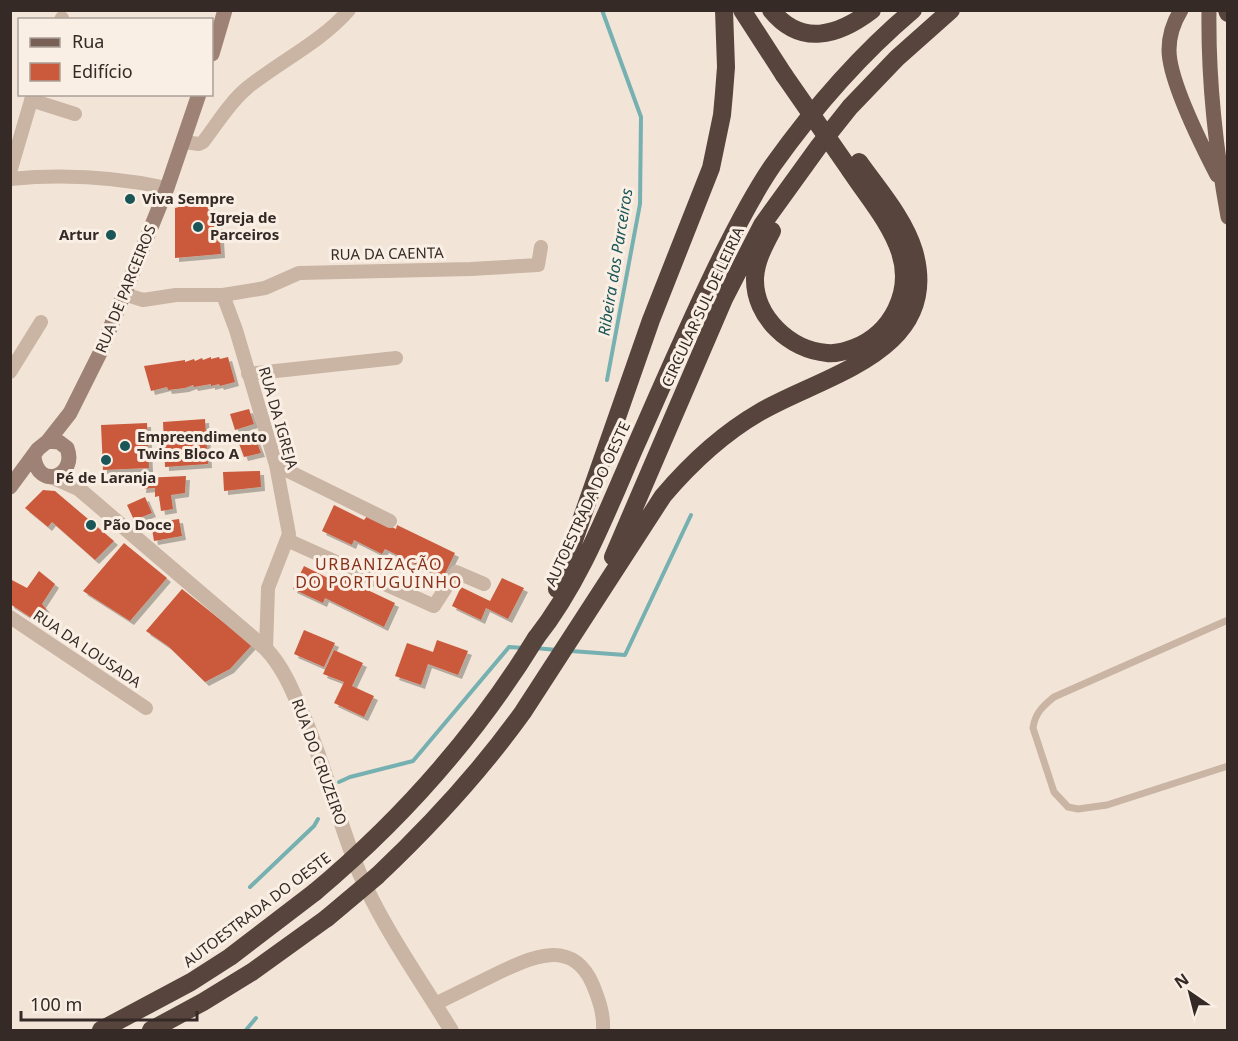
<svg xmlns="http://www.w3.org/2000/svg" width="1238" height="1041" viewBox="0 0 1238 1041" font-family="'Noto Sans',sans-serif">
  <style>
    .lines { fill: none; stroke-linecap: round; stroke-linejoin: round }
    .stream { stroke: #76b0b0; stroke-width: 4 }
    .building { fill: #cb5a3c; filter: url(#shadow) }
    .service { stroke: #cab4a3; stroke-width: 7 }
    .minor { stroke: #cab4a3; stroke-width: 14 }
    .tertiary { stroke: #cab4a3; stroke-width: 15 }
    .secondary { stroke: #9e8275; stroke-width: 15 }
    .primary { stroke: #786056; stroke-width: 15 }
    .motorway { stroke: #57443c; stroke-width: 18 }
    .motorway-bridge { stroke: #57443c; stroke-width: 18 }
    .poi-dot { fill: #1a5658; stroke: #faefe4; stroke-width: 2 }
    .labels { text-anchor: middle; stroke-width: 6; stroke-linejoin: round; paint-order: stroke }
    .poi-label { font-size: 15px; font-weight: bold; fill: #352a26; stroke: #faefe4; text-anchor: start }
    .street-label { font-size: 15px; fill: #352a26; stroke: #faefe4 }
    .water-label { font-size: 16px; font-style: italic; fill: #1a5658; stroke: #faefe4 }
    .neighbourhood-label { font-size: 16px; letter-spacing: 1.5px; fill: #88311b; stroke: #faefe4 }
  </style>
  <defs>
    <filter id="shadow"><feDropShadow dx="4" dy="4" stdDeviation="0" flood-color="#0004"/></filter>
  </defs>
  <rect width="100%" height="100%" fill="#f2e5d8"/>
  <g class="lines">
    <path class="stream" d="M602 10 641 117 640 204 607 380
      M535 648 557 650
      M571 651 625 655 691 515
      M339 782 350 777 413 761 509 647 524 648
      M250 887 314 826 318 819
      M246 1030 256 1018"/>
  </g>
  <path class="building" d="M206 195V204H211V213L214 212V220H219L221 254 175 258V208L179 207V197Z
    M211 357V359L219 357 220 359 228 357 235 382 220 386 219 384 211 386V384L194 387 193 385 185 388 168 390 167 387 151 391 144 366 185 360V362L194 359 195 361 202 358 203 360Z
    M249 409 254 424 235 430 230 414Z
    M205 419 208 464 165 467 163 422Z
    M147 423 149 468 103 470 101 425Z
    M255 437 261 453 244 457 238 441Z
    M260 471 261 487 224 491 223 472Z
    M186 476 185 493 171 495 173 509 161 511 159 496 155 497V488L142 489 143 478Z
    M43 490 55 491 114 541 95 560 52 522 48 527 25 508Z
    M145 497 152 513 134 520 127 505Z
    M334 505 364 520 368 515 396 529 397 525 455 553 443 578 385 549 382 554 354 540 352 545 322 531Z
    M179 519 182 536 154 541 151 523Z
    M124 543 167 578 130 621 83 591Z
    M304 566 334 581 336 575 395 603 384 627 325 598 323 603 293 589Z
    M39 571 55 584 42 604 46 609 38 622 10 604V579L27 588Z
    M502 578 524 588 508 619 486 608 481 620 452 606 461 587 490 601Z
    M182 589 252 645 230 669 205 682 168 646 146 631Z
    M304 630 335 643 324 667 294 654Z
    M437 640 468 651 458 675 428 664 421 685 395 676 407 643 433 652Z
    M334 650 363 663 352 686 374 696 364 717 334 703 344 682 323 674Z"/>
  <g class="lines">
    <path class="service" d="M1228 620 1054 697C1043 706 1035 713 1033 728L1054 792 1068 807 1078 809 1107 805 1228 766"/>
    <path class="minor" d="M61 20 62 18
      M31 100 75 114
      M184 142 199 144 203 142C217 124 229 103 247 88 280 61 320 43 349 10
      M10 172 33 94
      M10 179C62 174 116 177 167 188
      M124 294 143 300 176 295H223L236 330 276 465 289 534 268 588 266 649
      M223 295 265 288 299 273 471 269 538 265 541 247
      M10 372 41 322
      M248 374 396 358
      M276 465 390 521
      M287 540 434 606 456 572 484 584
      M10 617 146 708
      M435 1004C455 994 474 985 494 975 529 958 572 936 593 985 599 1000 604 1014 603 1030"/>
    <path class="tertiary" d="M52 477 79 489 266 649C282 666 291 687 300 708 324 761 337 818 359 872 383 928 420 979 451 1030"/>
    <path class="secondary" d="M212 54 225 10
      M34 457C38 491 78 476 67 448L59 442 48 441
      M10 487 38 449 48 441 70 413 100 353 167 188 199 94"/>
    <path class="primary" d="M1181 10C1173 23 1169 35 1169 50 1169 80 1202 146 1217 175
      M1209 10C1208 78 1216 151 1228 217"/>
    <path class="motorway" d="M742 10 784 75
      M771 10C801 47 838 36 872 10
      M1227 10 1228 13
      M772 231C764 246 756 261 755 278 754 317 790 350 827 353 835 354 846 351 854 348 892 333 913 292 900 252 890 222 867 196 850 170
      M613 557 724 299 762 225 819 146 850 107 897 58 951 10
      M557 589 651 320 711 168 722 115 724 93 726 67 724 10
      M536 638C581 581 607 511 636 445 662 386 688 326 716 268 733 233 751 197 773 165 813 109 861 54 913 10
      M377 876C431 825 480 772 523 712L663 496C691 463 722 434 760 412 823 375 943 352 914 251 904 218 878 189 859 162
      M101 1030 191 982 230 957 315 892
      M151 1030 203 1002 252 972 327 918"/>
    <path class="motorway-bridge" d="M784 75 850 170
      M315 892C402 819 477 734 536 638
      M327 918 377 876"/>
  </g>
  <g class="poi-dot">
    <circle cx="130" cy="199" r="6"/>
    <circle cx="198" cy="227" r="6"/>
    <circle cx="111" cy="235" r="6"/>
    <circle cx="125" cy="446" r="6"/>
    <circle cx="106" cy="460" r="6"/>
    <circle cx="91" cy="525" r="6"/>
  </g>
  <g class="labels">
    <g class="poi-label">
      <text x="142" y="204">Viva Sempre</text>
      <text x="210" y="223">Igreja de<tspan x="210" dy="17">Parceiros</tspan></text>
      <text x="99" y="240" text-anchor="end">Artur</text>
      <text x="137" y="442">Empreendimento<tspan x="137" dy="17">Twins Bloco A</tspan></text>
      <text x="106" y="483" text-anchor="middle">Pé de Laranja</text>
      <text x="103" y="530">Pão Doce</text>
    </g>
    <g class="street-label">
      <text transform="translate(387 254) rotate(-1)" y="5">RUA DA CAENTA</text>
      <text transform="translate(126 289) rotate(-68)" y="5">RUA DE PARCEIROS</text>
      <text transform="translate(703 307) rotate(-65)" y="5">CIRCULAR SUL DE LEIRIA</text>
      <text transform="translate(278 418) rotate(74)" y="5">RUA DA IGREJA</text>
      <text transform="translate(588 504) rotate(-65)" y="5">AUTOESTRADA DO OESTE</text>
      <text transform="translate(87 649) rotate(34)" y="5">RUA DA LOUSADA</text>
      <text transform="translate(319 762) rotate(70)" y="5">RUA DO CRUZEIRO</text>
      <text transform="translate(257 910) rotate(-37)" y="5">AUTOESTRADA DO OESTE</text>
    </g>
    <g class="water-label">
      <text transform="translate(615 262) rotate(-81)" y="6">Ribeira dos Parceiros</text>
    </g>
    <g class="neighbourhood-label">
      <text x="379" y="570">URBANIZAÇÃO<tspan x="379" dy="18">DO PORTUGUINHO</tspan></text>
    </g>
  </g>
  <rect width="1238" height="1041" fill="none" stroke="#352a26" stroke-width="24"/>
  <rect x="18" y="18" width="195" height="78" fill="#faefe4" stroke="#aba098" stroke-width="1.5"/>
  <rect x="30" y="38" width="30" height="9" fill="#786056" stroke="#aba098" stroke-width="1.5"/>
  <text x="72" y="48" font-size="18" fill="#352a26">Rua</text>
  <rect x="30" y="63" width="30" height="18" fill="#cb5a3c" stroke="#aba098" stroke-width="1.5"/>
  <text x="72" y="78" font-size="18" fill="#352a26">Edifício</text>
  <g transform="translate(1190 993) rotate(325)" stroke="#faefe4" stroke-width="4.5" paint-order="stroke">
  <path d="M0-4.5L10 22L0 15L-10 22Z" fill="#352a26"/>
  <text y="-9" font-size="16" font-weight="bold" text-anchor="middle" fill="#352a26">N</text>
  </g>
  <path d="M21 1011v9h176v-9" fill="none" stroke="#352a26" stroke-width="3"/>
  <text x="30" y="1011" font-size="18" fill="#352a26" stroke="#faefe4" stroke-width="4.5" paint-order="stroke">100 m</text>
</svg>
